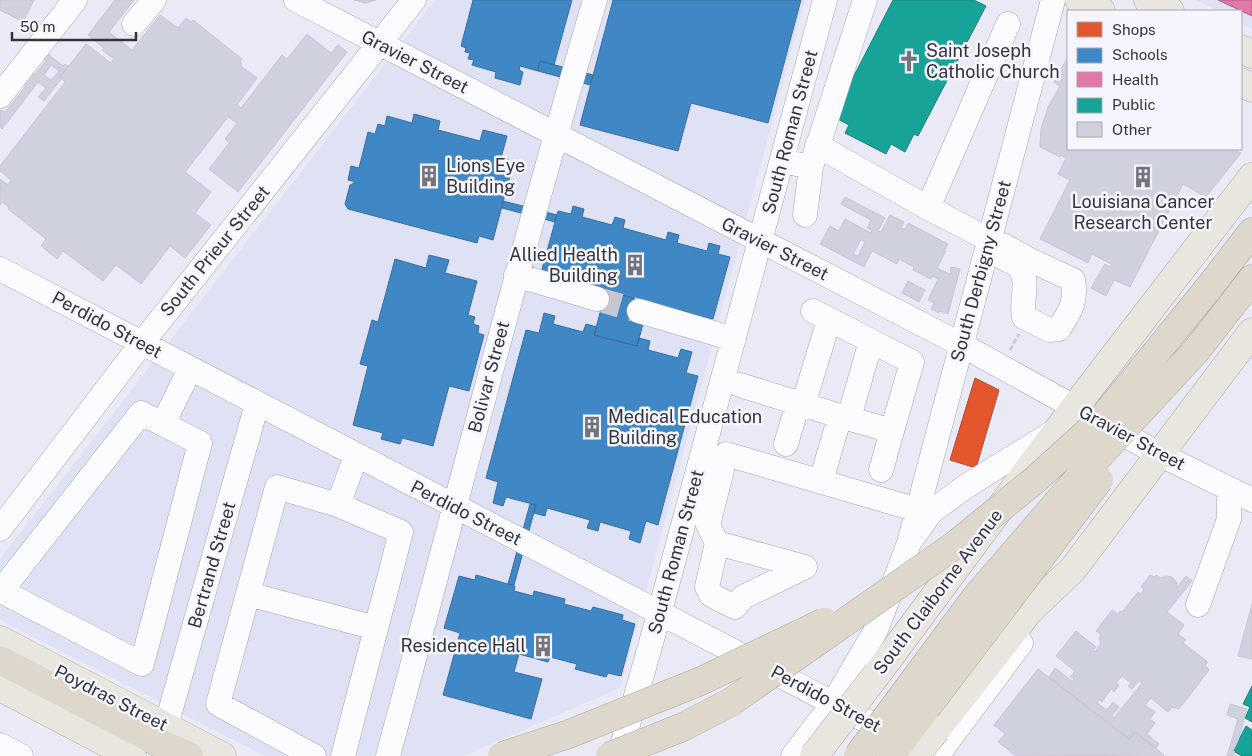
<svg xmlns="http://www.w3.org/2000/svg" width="1252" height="756" viewBox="0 0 1252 756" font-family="'Public Sans',sans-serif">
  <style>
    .built { fill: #dfe1f4 }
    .shops { fill: #e4572e; stroke: #af4d32 }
    .schools { fill: #3f88c5; stroke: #3c6f9c }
    .health { fill: #e377a8; stroke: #ae6388 }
    .public { fill: #17a398; stroke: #20827c }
    .building { fill: #cfd1df; stroke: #c6c7d0; fill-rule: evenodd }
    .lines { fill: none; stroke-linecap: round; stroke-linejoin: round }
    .minor-tunnel { stroke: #c5c6d0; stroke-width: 24; stroke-dasharray: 24 12; stroke-linecap: butt }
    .minor-casing { stroke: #a5a6af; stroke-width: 25 }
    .major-casing { stroke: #aea9a0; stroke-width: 29 }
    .highway-casing { stroke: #aea9a0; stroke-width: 29 }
    .path { stroke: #ccccd1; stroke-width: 3; stroke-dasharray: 5 2.5; stroke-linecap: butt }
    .minor { stroke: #fcfcfe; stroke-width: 24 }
    .major { stroke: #e9e6e0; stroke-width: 28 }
    .highway { stroke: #ddd8cb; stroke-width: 28 }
    .major-bridge-casing { stroke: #aea9a0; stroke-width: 29; stroke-linecap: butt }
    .highway-bridge-casing { stroke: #aea9a0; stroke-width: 29; stroke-linecap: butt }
    .major-bridge { stroke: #e9e6e0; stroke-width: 28 }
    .highway-bridge { stroke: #ddd8cb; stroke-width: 28 }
    .labels { text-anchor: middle; stroke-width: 5; stroke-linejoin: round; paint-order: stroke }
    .poi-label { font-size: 18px; fill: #34353c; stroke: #f4f5fd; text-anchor: start }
    .street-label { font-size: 18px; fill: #34353c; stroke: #f4f5fd }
  </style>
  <rect width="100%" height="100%" fill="#e9eaf5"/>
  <path class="built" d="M435 0H805L620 688 463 756H265L0 620V559Z
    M1196 0H1252V29L1241 23V11H1218Z"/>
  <path class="shops" d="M975 378 999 390 976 468 950 460Z"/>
  <path class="schools" d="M473 0H572L554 65 540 61 538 71 520 66 519 70 523 72 520 85 495 78 496 72 472 65 474 60 468 59 470 53 465 52 466 48 461 46Z
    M613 0H801L768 123 691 103 678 151 580 125Z
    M540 61 593 75 590 85 538 71Z
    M414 114 440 121 438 130 480 141 483 130 507 136 501 158 508 159 505 170 511 172 493 240 479 236 477 243 348 209 345 204 350 185 356 182 348 180 351 166 359 168 368 132 375 134 378 124 385 126 387 116 412 123Z
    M503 201 557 215 555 222 502 208Z
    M573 206 584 209 582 217 612 225 615 217 625 220 623 228 666 240 668 232 679 235 677 243 707 251 709 243 720 246 718 254 730 257 713 319 701 316 698 324 687 322 690 313 606 291 604 299 541 273 558 211 571 214Z
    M429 255 449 260 445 273 477 281 468 315 475 317 473 324 479 326 478 333 484 335 469 391 449 386 433 446 402 438 400 444 381 439 383 433 353 425 368 366 360 364 372 320 378 322 395 259 426 268Z
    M606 291 649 302 637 346 594 335Z
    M544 313 555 316 553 324 583 332 586 324 597 327 594 335 637 346 639 338 650 341 648 350 678 358 681 349 692 352 686 373 698 376 658 525 646 521 640 543 629 539 631 531 600 522 598 531 587 528 590 520 547 508 545 516 534 513 536 505 506 497 503 506 493 503 498 482 486 478 526 330 539 333Z
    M530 504 536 505 514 585 508 584Z
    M476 575 515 586 514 591 533 596 534 591 565 599 564 604 591 611 593 607 623 615 622 620 635 624 621 676 608 673 606 677 575 669 577 664 550 657 548 662 519 654 514 672 542 679 531 719 443 695 460 633 444 628 459 576 475 580Z"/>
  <path class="health" d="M1218 0H1252V16Z"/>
  <path class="public" d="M893 0H974L986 6 918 136 914 134 905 152 891 144 886 154 845 133 849 125 836 118 846 98 843 97Z
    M1252 686V722L1245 718 1250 707 1243 704Z
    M1246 726 1252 730V756H1242L1233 751Z"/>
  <path class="building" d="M0 0H34L23 22 0 10Z
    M115 0H134L109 32 132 50 160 15 178 28 186 18 191 22 193 20 242 59 240 62 242 64 241 66 257 78 237 105 241 108 282 55 287 59 307 34 331 53 338 45 347 52 238 192 209 169 229 143 225 139 237 123 228 117 185 172 211 192 195 213 211 225 185 258 170 246 141 284 116 265 103 281 63 251 57 259 41 246 46 239 8 209 9 207 2 202 0 205V179L8 185 11 180 0 171V166L65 82 60 77 86 44 111 63 114 59 102 50 104 48 88 35Z
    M354 0H376L366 3Z
    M48 54 63 66 65 64 68 66 60 77 62 78 44 101 38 97 46 88 38 82 2 129 0 127V110L5 112 26 86 21 82 30 71 35 74 46 61 43 59ZM51 65 59 71 51 80 44 75Z
    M1068 57V149H1233L1241 153 1206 197 1183 184 1130 287 1114 280 1106 296 1091 288 1105 264 1110 267 1111 264 1092 254 1088 263 1040 239 1070 180 1058 174 1066 158 1061 155 1060 157 1040 147 1041 129 1048 107 1060 86 1054 82Z
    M845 197 885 218 878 231 881 232 890 215 904 222 901 228 905 229 908 223 948 244 944 251H946L937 268 950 274 951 267 960 269 948 314 939 311V313L931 309 934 303 928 300 938 279 932 276 931 279 913 270 914 267 899 259 897 264 872 251 864 267 820 244 830 226 839 231 845 219 871 233 872 230 867 228 871 220 841 204ZM861 240 865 242 858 256 853 254Z
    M908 281 925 290 919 302 902 293Z
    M1150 575 1154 577 1156 575 1161 578 1166 576 1172 577 1177 583 1176 589 1186 576 1192 581 1167 612 1184 625 1178 634 1186 640 1183 643 1208 662 1205 665 1209 670 1179 709 1172 707 1168 712 1151 698 1145 705 1155 712 1150 719 1155 723 1147 734 1159 744 1156 748 1135 732 1129 739 1049 677 1055 668 1072 681 1074 679 1070 677 1075 671 1056 656 1076 631 1096 647 1093 650 1095 652 1101 643 1099 638 1101 635 1096 631 1112 610 1118 614 1120 611 1122 612 1138 592 1140 594 1144 590 1141 587ZM1122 676 1131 683 1128 686 1132 689 1139 681 1142 683 1114 718 1112 716 1119 707 1113 702 1107 710 1097 703 1100 700 1102 702 1111 689 1114 692 1119 685 1116 683Z
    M1252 604V659L1238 656Z
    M1038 669 1129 739 1135 732 1164 755 1016 756 998 742 1005 734 994 725Z
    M1230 704 1247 709 1238 741 1233 751 1235 752 1234 756H1227L1238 719 1227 715Z"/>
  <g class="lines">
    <path class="minor-tunnel" d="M597 299 639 311"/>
    <g class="minor-casing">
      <path id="minor" d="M296 0 962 345 1159 454 1252 500
        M134 24 154 0
        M0 96 75 0
        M817 145 928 208 990 240
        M782 161 811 167 865 0
        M928 208 1008 24
        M805 215 811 167
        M988 246C995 249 995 252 1000 256 1005 260 1013 262 1018 266 1031 279 1020 301 1024 317L1049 330 1059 329C1070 311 1077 302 1073 280L1028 259 1003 245 994 248
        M0 269C311 432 623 592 933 756
        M516 275 597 299
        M639 311 734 339
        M813 311 912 362 892 431 840 416 821 481
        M740 385 840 416
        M803 405 829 320
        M849 418 871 341
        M163 424 141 413 1 591 142 664 200 443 163 424 190 369
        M786 444 798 403
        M881 470 892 431
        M338 505 356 456
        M0 529 142 343 414 0
        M717 543 707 587 711 595 735 607 743 597 805 567 717 543 708 525 726 454 918 510
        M909 543 1053 0
        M248 594 376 628
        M1198 605 1229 519V489
        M166 726 257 404
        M0 745 21 756
        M314 756 218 704 277 487 338 505 401 532 343 756
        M388 756C456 504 521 251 595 0
        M619 756 660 611 825 0
        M793 756 833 703 876 630 909 543 931 512 968 485 1055 431
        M937 756 1021 643"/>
    </g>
    <g class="major-casing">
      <path id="major" d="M1079 0 1101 11
        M1148 0 1170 11
        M1241 49 1252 54
        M1241 82 1252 88
        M0 640 222 756
        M877 674 1075 407 1252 177
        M0 687 132 756
        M936 730 1029 611 1073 569 1252 332"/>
    </g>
    <g class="highway-casing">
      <path id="highway" d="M1207 290 1252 232
        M1196 351 1252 279
        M0 660 163 745 189 756"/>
    </g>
    <path class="path" d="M1010 350 1019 334"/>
    <use href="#minor" class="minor"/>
    <use href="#major" class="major"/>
    <use href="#highway" class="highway"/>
    <g class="major-bridge-casing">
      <path id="major-bridge" d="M814 756 877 674
        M915 756 936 730"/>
    </g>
    <g class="highway-bridge-casing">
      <path id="highway-bridge" d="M502 756 569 734 701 681 824 622
        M610 756 683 727 731 702 955 545 1036 479 1102 419 1207 290
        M858 756 976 597 1083 473 1196 351
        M890 756 1099 480"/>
    </g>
    <use href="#major-bridge" class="major-bridge"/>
    <use href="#highway-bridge" class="highway-bridge"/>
  </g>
  <defs>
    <g id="church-bare" transform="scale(1.725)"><path d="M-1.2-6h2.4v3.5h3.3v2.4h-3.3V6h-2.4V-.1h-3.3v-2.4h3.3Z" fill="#73747d" stroke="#f4f5fd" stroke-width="2.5" paint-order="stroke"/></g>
    <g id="building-bare" transform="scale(1.725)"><path d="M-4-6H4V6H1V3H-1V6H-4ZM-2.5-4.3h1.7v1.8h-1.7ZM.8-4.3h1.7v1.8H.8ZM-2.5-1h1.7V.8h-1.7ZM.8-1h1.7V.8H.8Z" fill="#73747d" stroke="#f4f5fd" stroke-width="2.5" paint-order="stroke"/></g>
  </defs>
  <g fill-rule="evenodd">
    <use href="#church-bare" x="909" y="61"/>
    <use href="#building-bare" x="429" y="176"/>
    <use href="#building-bare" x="1143" y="177"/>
    <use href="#building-bare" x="635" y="265"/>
    <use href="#building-bare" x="592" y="427"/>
    <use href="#building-bare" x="543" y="646"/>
  </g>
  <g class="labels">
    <g class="poi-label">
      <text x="926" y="57">Saint Joseph<tspan x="926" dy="21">Catholic Church</tspan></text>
      <text x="446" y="172">Lions Eye<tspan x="446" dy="21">Building</tspan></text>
      <text x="1143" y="208" text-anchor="middle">Louisiana Cancer<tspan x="1143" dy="21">Research Center</tspan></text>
      <text x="618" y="261" text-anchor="end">Allied Health<tspan x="618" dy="21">Building</tspan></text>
      <text x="608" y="423">Medical Education<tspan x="608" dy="21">Building</tspan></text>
      <text x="526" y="652" text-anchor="end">Residence Hall</text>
    </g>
    <g class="street-label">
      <text transform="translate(415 62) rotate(27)" y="6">Gravier Street</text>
      <text transform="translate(790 132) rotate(-75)" y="6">South Roman Street</text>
      <text transform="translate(775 249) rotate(27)" y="6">Gravier Street</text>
      <text transform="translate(215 251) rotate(-51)" y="6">South Prieur Street</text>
      <text transform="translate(981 271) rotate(-75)" y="6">South Derbigny Street</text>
      <text transform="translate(107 325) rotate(28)" y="6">Perdido Street</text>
      <text transform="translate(489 377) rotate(-75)" y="6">Bolivar Street</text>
      <text transform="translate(1132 438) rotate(28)" y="6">Gravier Street</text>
      <text transform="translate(466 513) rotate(27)" y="6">Perdido Street</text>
      <text transform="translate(676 552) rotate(-75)" y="6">South Roman Street</text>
      <text transform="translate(212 565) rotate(-74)" y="6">Bertrand Street</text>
      <text transform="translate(938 592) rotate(-53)" y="6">South Claiborne Avenue</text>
      <text transform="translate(111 698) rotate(27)" y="6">Poydras Street</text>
      <text transform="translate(826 699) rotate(28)" y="6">Perdido Street</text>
    </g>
  </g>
  <rect x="1067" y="10" width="175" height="140" fill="#f4f5fd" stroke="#a7a8b0"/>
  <rect x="1077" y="22" width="25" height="15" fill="#e4572e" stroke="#a7a8b0"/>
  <text x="1112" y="35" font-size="15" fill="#34353c">Shops</text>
  <rect x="1077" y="48" width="25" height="15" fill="#3f88c5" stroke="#a7a8b0"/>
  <text x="1112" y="60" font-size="15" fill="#34353c">Schools</text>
  <rect x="1077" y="72" width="25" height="15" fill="#e377a8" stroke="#a7a8b0"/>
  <text x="1112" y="85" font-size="15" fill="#34353c">Health</text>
  <rect x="1077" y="98" width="25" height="15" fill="#17a398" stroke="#a7a8b0"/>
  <text x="1112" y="110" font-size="15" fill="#34353c">Public</text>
  <rect x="1077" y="122" width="25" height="15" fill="#cfd1df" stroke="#a7a8b0"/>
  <text x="1112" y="135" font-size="15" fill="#34353c">Other</text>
  <path d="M12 32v8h124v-8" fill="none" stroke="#34353c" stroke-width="2.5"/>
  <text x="20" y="32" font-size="15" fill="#34353c" stroke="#f4f5fd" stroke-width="4" paint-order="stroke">50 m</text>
</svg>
